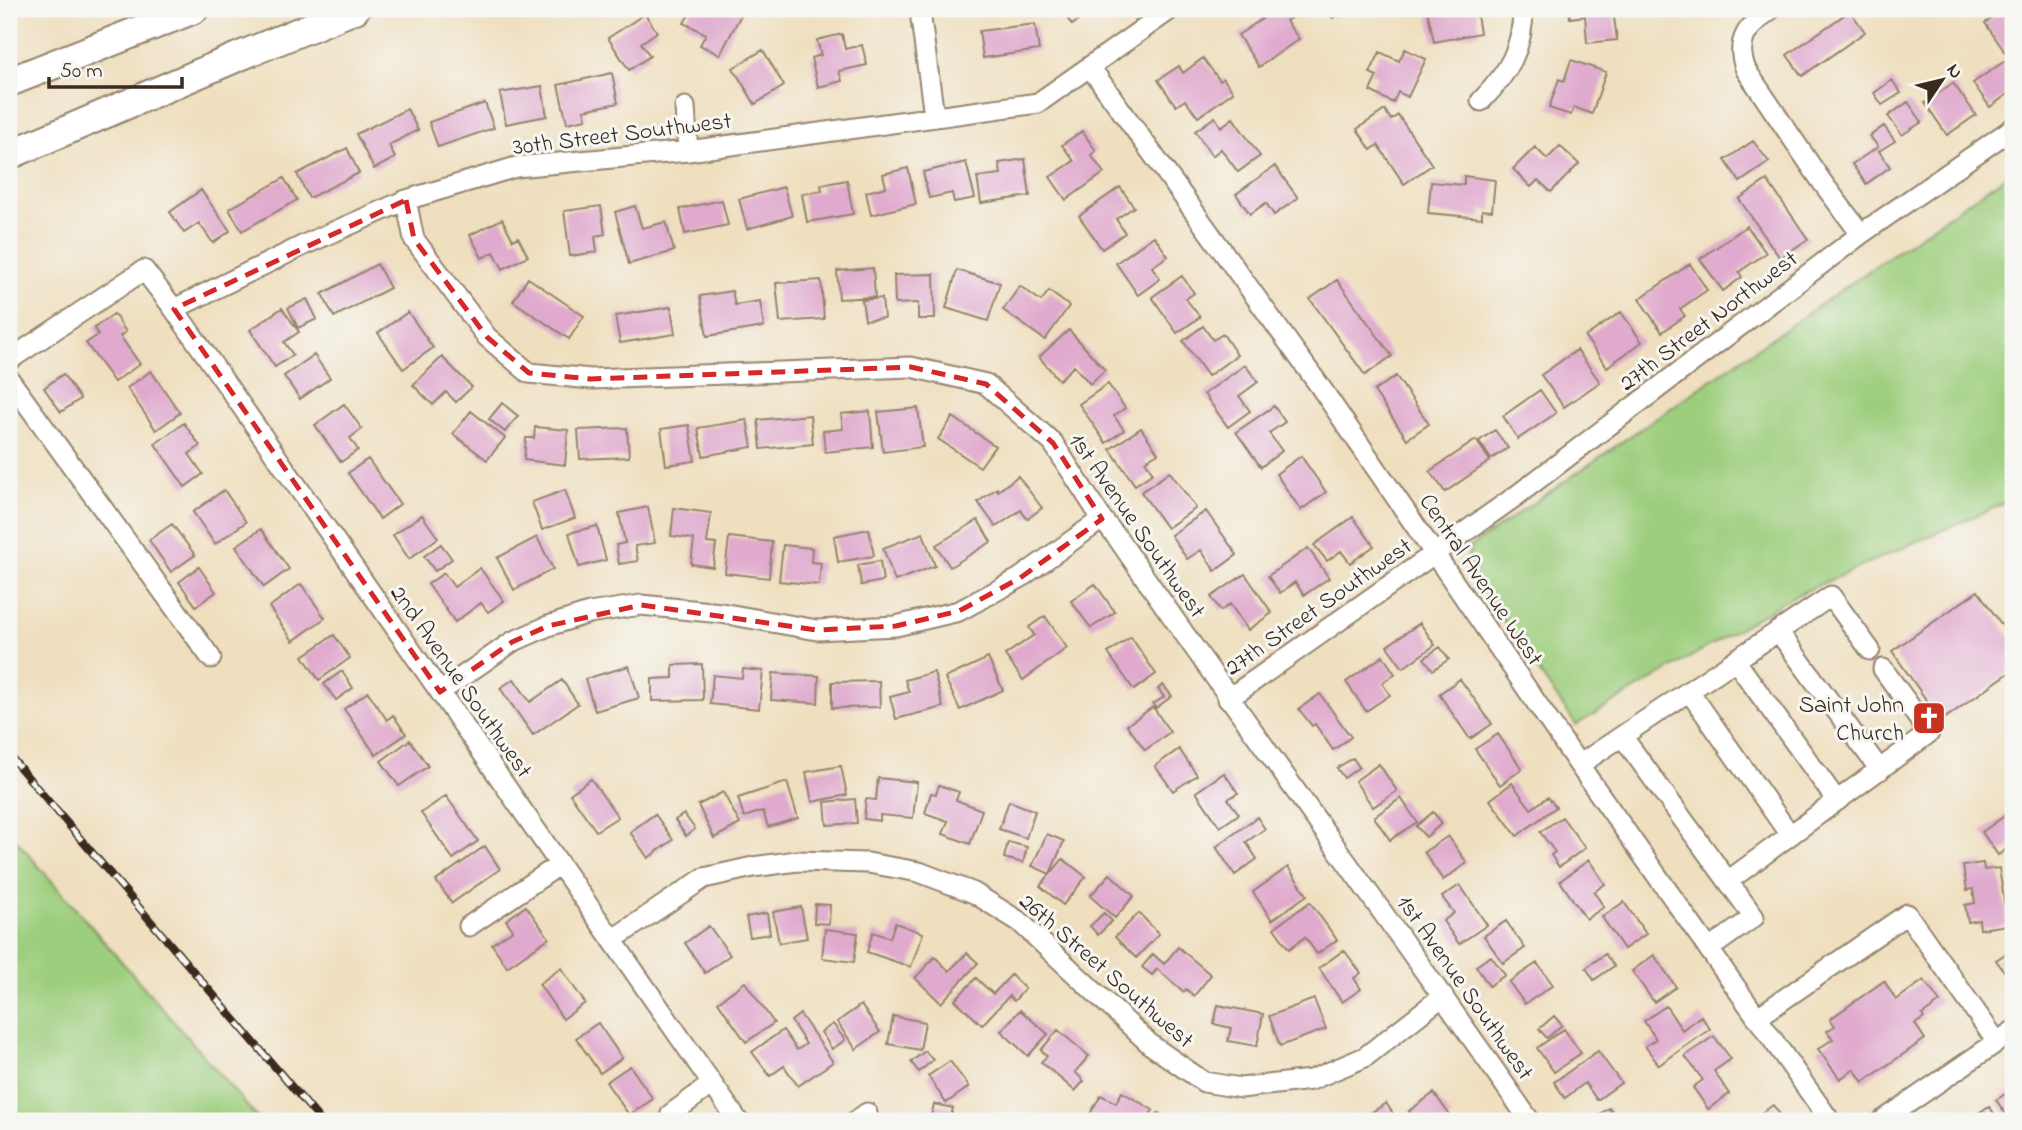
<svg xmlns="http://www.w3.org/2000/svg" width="2022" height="1130" viewBox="0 0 2022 1130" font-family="'Indie Flower',sans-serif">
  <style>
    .green { fill: #9dce7d; stroke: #6c7c4e; stroke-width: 2 }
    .building { fill: #e0aace }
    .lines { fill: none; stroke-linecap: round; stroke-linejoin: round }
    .minor-casing { stroke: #95846e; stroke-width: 23 }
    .highway-casing { stroke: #95846e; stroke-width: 32 }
    .minor { stroke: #fff; stroke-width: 19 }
    .highway { stroke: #fff; stroke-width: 28 }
    .rail-casing { stroke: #3b2a1e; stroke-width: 8 }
    .rail { stroke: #f6f6f2; stroke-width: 5; stroke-dasharray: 16; stroke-linecap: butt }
    .marked { fill: none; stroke: #d62828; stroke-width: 5; stroke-dasharray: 14 9; stroke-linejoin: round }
    .labels { text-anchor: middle; stroke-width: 6; stroke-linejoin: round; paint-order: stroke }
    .street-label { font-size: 24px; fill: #3b2a1e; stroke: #f6f6f2 }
    .poi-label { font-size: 24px; fill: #3b2a1e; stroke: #f6f6f2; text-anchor: end }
  </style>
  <rect width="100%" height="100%" fill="#f6f6f2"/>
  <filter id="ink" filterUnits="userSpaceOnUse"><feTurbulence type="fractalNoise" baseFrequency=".0143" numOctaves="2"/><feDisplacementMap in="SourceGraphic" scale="14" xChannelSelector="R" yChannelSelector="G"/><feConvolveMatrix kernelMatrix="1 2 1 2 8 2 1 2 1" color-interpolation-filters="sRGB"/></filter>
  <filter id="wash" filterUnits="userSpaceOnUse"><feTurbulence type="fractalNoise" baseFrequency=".00686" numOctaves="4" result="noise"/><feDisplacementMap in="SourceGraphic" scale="28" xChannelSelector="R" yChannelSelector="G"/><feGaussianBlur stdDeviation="1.57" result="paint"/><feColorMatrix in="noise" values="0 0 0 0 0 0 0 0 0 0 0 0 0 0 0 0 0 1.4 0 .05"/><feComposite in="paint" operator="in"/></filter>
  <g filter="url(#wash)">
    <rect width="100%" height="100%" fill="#efdfbf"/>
    <path class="green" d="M2013 171V499L1790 598 1576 725 1466 567 1470 547Z
      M9 832 260 1121H9Z"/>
    <g id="blocks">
      <path class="building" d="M692 9H718L723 12 725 9H744L720 55 700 45 706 34 684 23Z
        M1061 9H1095L1072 25Z
        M1260 9H1296L1299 12 1286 21 1299 39 1259 67 1238 35 1262 19 1256 11Z
        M1326 9H1347L1333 18Z
        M1427 9H1476L1480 33 1434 42Z
        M1569 9H1613L1617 40 1587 43 1585 16 1570 18Z
        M2004 10 2013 24V50L2007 55 1985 23Z
        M1850 11 1865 32 1802 76 1787 55Z
        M645 14 657 32 641 43 650 56 629 70 608 38Z
        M1035 24 1039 50 983 58 979 31Z
        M842 34 845 49 862 45 867 65 839 71 842 81 818 87 811 58 821 55 817 40Z
        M1405 49 1426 59 1408 97 1398 92 1393 103 1370 91 1377 76 1370 73 1380 52 1399 61Z
        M763 50 784 86 755 104 733 68Z
        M1203 58 1220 81 1223 78 1233 92 1198 117 1185 100 1176 106 1158 80 1179 66 1183 73Z
        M2009 58 2013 63V90L1990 107 1973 83Z
        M1571 60 1606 72 1592 114 1574 107 1571 115 1549 108 1559 79 1564 81Z
        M612 73 618 103 584 110 586 119 567 123 558 85Z
        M1892 80 1901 93 1882 105 1874 93Z
        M1953 83 1976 115 1947 135 1925 103Z
        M542 86 547 116 506 124 500 93Z
        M1908 102 1922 122 1902 135 1888 116Z
        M485 103 494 128 438 147 429 122Z
        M407 109 418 130 389 145 395 158 374 169 356 134Z
        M1385 110 1391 120 1398 115 1432 165 1404 184 1378 145 1371 150 1357 129Z
        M1215 117 1221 127 1233 118 1260 156 1238 172 1221 149 1212 156 1195 131Z
        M1884 126 1895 141 1879 151 1890 167 1866 184 1852 164 1878 147 1870 136Z
        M1082 131 1096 151 1091 155 1104 173 1066 200 1050 177 1074 161 1062 145Z
        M1753 141 1769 162 1740 182 1725 160Z
        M1560 146 1579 164 1551 192 1538 180 1531 187 1513 169 1535 147 1547 159Z
        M347 148 359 173 309 198 297 174Z
        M1025 159 1030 196 981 203 977 177 1001 174 999 163Z
        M966 162 975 198 954 202 952 193 929 198 923 172Z
        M1275 166 1298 198 1274 215 1266 203 1250 214 1236 194Z
        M908 168 916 204 871 215 866 192 886 187 883 174Z
        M1464 176 1495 180 1492 211 1482 210V218L1428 213 1431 182 1464 185Z
        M284 178 297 200 242 231 229 209Z
        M847 180 853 214 807 222 802 194 822 191 821 185Z
        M1767 180 1808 239 1780 258 1739 199Z
        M784 187 792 216 747 229 739 199Z
        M1120 187 1134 207 1116 219 1125 233 1102 249 1079 216Z
        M201 190 230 231 213 243 199 223 184 233 170 212Z
        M722 200 728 225 685 234 680 209Z
        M601 206 605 234 595 236 597 252 570 256 564 211Z
        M635 206 642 228 666 222 674 251 629 264 615 212Z
        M502 219 513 240 518 237 528 256 503 269 494 252 482 258 470 235Z
        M1747 226 1766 253 1739 272 1742 277 1723 291 1700 259Z
        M1154 236 1168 256 1152 267 1160 279 1138 295 1116 263Z
        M377 264 390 288 334 317 322 294Z
        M1690 264 1707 290 1680 309 1685 316 1662 332 1639 299Z
        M873 268 875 297 839 299 837 271Z
        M957 270 1000 283 988 321 946 308Z
        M934 274 935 319H918V303L895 304 894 275Z
        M1182 276 1194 293 1186 299 1200 317 1177 333 1152 297Z
        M528 278 584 316 569 339 513 301Z
        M821 280 824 319 780 322 776 283Z
        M1337 280 1392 356 1365 375 1310 299Z
        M1020 286 1041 301 1049 291 1069 306 1045 340 1003 310Z
        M732 291 735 305 760 301 764 327 707 336 700 296Z
        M882 298 884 318 865 320 862 300Z
        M307 299 317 319 298 328 288 308Z
        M671 307 675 334 620 343 615 316Z
        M282 308 299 332 284 342 293 355 275 367 250 330Z
        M408 312 433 348 403 369 378 333Z
        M1621 312 1642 342 1607 367 1585 337Z
        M114 314 126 332 120 336 140 364 114 382 86 343 98 335 94 328Z
        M1203 326 1213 340 1223 334 1237 355 1208 376 1183 341Z
        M1069 330 1105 370 1090 384 1074 366 1059 380 1039 357Z
        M1577 350 1600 382 1564 407 1541 375Z
        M314 355 330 378 300 399 284 376Z
        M442 357 472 387 456 402 446 392 433 405 413 385Z
        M1245 365 1258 382 1239 396 1250 411 1228 427 1204 394Z
        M151 371 180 413 156 430 127 388Z
        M63 374 80 399 61 412 44 388Z
        M1396 376 1429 424 1407 439 1374 391Z
        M1108 384 1125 408 1114 416 1124 430 1106 443 1079 404Z
        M1540 390 1556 413 1518 439 1503 416Z
        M502 403 518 416 505 432 489 419Z
        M344 404 362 429 350 438 358 450 341 462 315 425Z
        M1274 406 1285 422 1269 433 1282 451 1261 467 1236 432Z
        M918 408 923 447 883 452 878 412Z
        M471 411 505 438 487 460 453 434Z
        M870 411 873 447 825 452 823 431 843 429 841 414Z
        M810 415 813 444 761 449 758 420Z
        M953 417 995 446 980 467 938 439Z
        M747 420 752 447 703 456 698 428Z
        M184 423 200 446 189 454 203 474 185 487 155 444Z
        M689 425 695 461 666 465 661 429Z
        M535 427 568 430 565 465 524 460 526 438H534Z
        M627 428 629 457 580 459 578 430Z
        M1141 428 1158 453 1145 461 1153 473 1135 485 1110 449Z
        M1495 430 1508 448 1491 459 1479 441Z
        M1476 440 1490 461 1445 492 1430 471Z
        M1301 456 1326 492 1301 510 1276 474Z
        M368 459 400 504 380 519 348 473Z
        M1170 472 1196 508 1167 528 1141 492Z
        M1018 476 1042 508 1027 519 1021 510 996 527 978 502 997 488 998 491Z
        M224 490 246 522 215 544 193 512Z
        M565 490 575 518 542 530 532 502Z
        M648 507 655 543 635 546 638 561 619 564 616 545 625 543 619 513Z
        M674 508 711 513 707 543 716 544 713 567 691 564 694 539 671 536Z
        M1206 511 1237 555 1215 571 1201 550 1187 559 1171 535Z
        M422 515 438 538 409 559 393 535Z
        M1353 517 1374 546 1350 563 1341 551 1327 561 1314 545Z
        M978 520 991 542 950 567 936 545Z
        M172 524 195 555 171 572 149 540Z
        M597 526 606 560 579 567 569 533Z
        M261 529 289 569 264 587 236 546Z
        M869 529 874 556 838 562 834 536Z
        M923 533 935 566 895 581 883 548Z
        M537 537 553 569 514 590 497 558Z
        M729 537 772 542 769 578 725 573Z
        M441 544 452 559 435 571 424 556Z
        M783 545 812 548 811 562 821 563 819 585 779 581Z
        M1308 548 1329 578 1304 595 1295 582 1280 593 1268 576Z
        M880 561 883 581 861 585 858 565Z
        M199 567 216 592 196 606 179 582Z
        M480 568 504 601 488 612 481 603 455 622 428 584 444 573 454 587Z
        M1245 574 1272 613 1248 630 1230 604 1221 611 1211 597Z
        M301 584 325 618 293 641 269 607Z
        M1095 584 1115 612 1091 628 1071 601Z
        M1978 591 2013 641V670L1941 721 1892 651Z
        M1045 616 1067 648 1023 680 1005 655 1034 635 1029 627Z
        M1420 623 1435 645 1403 668 1387 646Z
        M334 635 350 658 319 680 303 656Z
        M1131 637 1156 674 1134 690 1108 653Z
        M1440 647 1449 659 1433 670 1424 658Z
        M1383 656 1395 674 1382 683 1390 695 1366 711 1346 682Z
        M988 658 1003 690 960 710 945 678Z
        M702 664 703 700 652 701V679L673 678V665Z
        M629 666 639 698 595 711 585 679Z
        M743 669 763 671 759 709 710 704 713 675 742 678Z
        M342 671 353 688 336 700 324 684Z
        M934 672 943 707 896 719 890 697 909 692 905 680Z
        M773 673 819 676 818 703 771 700Z
        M514 679 530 702 562 680 578 704 533 735 500 688Z
        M1460 679 1492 724 1470 739 1439 694Z
        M879 681 880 707 832 708V682Z
        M1163 685 1172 696 1156 708 1153 704 1164 697 1158 689Z
        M368 692 387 720 393 715 406 734 376 755 344 709Z
        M1320 694 1351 737 1333 750 1315 724 1312 726 1299 709Z
        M1153 707 1170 732 1145 750 1127 725Z
        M1498 734 1522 769 1500 785 1475 749Z
        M410 740 428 766 399 786 381 761Z
        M1179 749 1197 775 1173 791 1155 766Z
        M1353 758 1359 767 1344 778 1337 768Z
        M1379 764 1397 791 1373 807 1355 781Z
        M841 766 847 795 812 802 806 772Z
        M1224 773 1238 793 1228 799 1239 814 1220 827 1196 792Z
        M878 778 917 782 913 818 880 815V821L864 819 866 799 876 800Z
        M591 779 618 817 596 831 570 794Z
        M787 782 798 818 768 827 763 811 744 817 738 798Z
        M1512 783 1531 809 1548 797 1556 807 1517 836 1490 800Z
        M939 785 959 792 956 800 982 810 970 844 943 834 948 821 925 813 931 793 936 794Z
        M723 792 740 824 714 838 698 805Z
        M446 796 478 841 453 859 421 813Z
        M1401 798 1417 822 1390 840 1374 817Z
        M855 799 857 823 827 825 825 802Z
        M1009 801 1035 811 1026 838 999 829Z
        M2013 810V845L1998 855 1982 832Z
        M1433 812 1442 823 1426 837 1416 826Z
        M655 814 673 840 648 858 630 832Z
        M684 814 695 829 686 836 675 820Z
        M1257 817 1265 829 1246 842 1257 859 1235 875 1216 847Z
        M1562 817 1585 848 1559 867 1551 855 1555 852 1540 832Z
        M1047 834 1064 841 1050 874 1032 866Z
        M1448 836 1467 863 1443 880 1424 852Z
        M1008 842 1027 847 1023 863 1004 858Z
        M485 846 500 869 452 903 436 881Z
        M1063 859 1086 877 1063 905 1040 886Z
        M1589 860 1605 884 1594 892 1604 907 1586 919 1560 881Z
        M1983 863 1984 870 1999 868 2008 925 1980 929 1979 920 1968 922 1965 905 1975 903 1973 889 1967 890 1963 866Z
        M1288 867 1307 895 1272 920 1253 892Z
        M1110 874 1134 896 1115 918 1090 896Z
        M1460 885 1487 925 1459 944 1443 921 1454 913 1442 897Z
        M1310 902 1337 940 1317 954 1305 937 1289 949 1274 928Z
        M1624 902 1646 934 1624 949 1602 917Z
        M815 904 830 905 829 924 814 923Z
        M526 906 549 938 507 967 492 944 513 930 506 920Z
        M801 907 807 938 779 943 773 912Z
        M767 913 770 934 750 937 746 917Z
        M1104 913 1112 921 1098 935 1090 926Z
        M1139 913 1159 934 1136 958 1115 937Z
        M1506 921 1525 948 1503 963 1484 936Z
        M895 923 923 933 911 967 867 952 873 932 890 938Z
        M709 926 730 955 705 973 685 943Z
        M825 929 858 933 854 962 822 958Z
        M1178 947 1211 975 1194 996 1186 989 1184 992 1157 969 1152 975 1142 967 1153 954 1164 964Z
        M2013 949V979L2011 981 1996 960Z
        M1344 950 1361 973 1354 978 1361 989 1342 1002 1319 968Z
        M967 953 978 963 941 1003 915 978 935 957 949 971Z
        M1605 954 1614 966 1594 980 1586 968Z
        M1654 955 1676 987 1654 1002 1632 971Z
        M1491 956 1505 975 1489 986 1476 966Z
        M1537 963 1553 985 1525 1004 1509 982Z
        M561 968 585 1003 563 1019 539 984Z
        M1011 975 1025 989 1014 1001 1009 996 982 1025 955 1000 976 978 993 994Z
        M1924 980 1940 1002 1922 1015 1924 1018 1915 1024 1925 1039 1863 1082 1854 1069 1840 1079 1818 1049 1833 1039 1827 1031 1835 1026 1830 1019 1884 981 1896 1000Z
        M745 982 774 1023 746 1042 718 1002Z
        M1314 999 1326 1029 1280 1046 1269 1016Z
        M861 1005 880 1032 856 1049 837 1022Z
        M1218 1005 1263 1014 1257 1046 1228 1041 1231 1028 1214 1024Z
        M1666 1006 1682 1030 1701 1016 1710 1029 1659 1065 1645 1046 1656 1039 1644 1021Z
        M1020 1010 1048 1034 1028 1056 1001 1031Z
        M800 1014 833 1062 798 1086 784 1066 770 1076 752 1052 783 1030 797 1050 806 1044 791 1021Z
        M893 1016 925 1022 920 1050 888 1044Z
        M1554 1016 1562 1025 1547 1038 1539 1029Z
        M598 1023 622 1058 600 1073 576 1038Z
        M833 1024 845 1040 832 1049 821 1032Z
        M1564 1029 1581 1053 1554 1072 1537 1048Z
        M1058 1030 1089 1056 1075 1072 1084 1081 1075 1091 1041 1062 1047 1056 1041 1050Z
        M1714 1036 1731 1059 1714 1071 1729 1094 1708 1109 1693 1087 1703 1080 1685 1056Z
        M925 1051 933 1060 919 1072 911 1062Z
        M1598 1051 1621 1083 1597 1100 1585 1083 1565 1098 1554 1082Z
        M950 1061 969 1087 946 1103 928 1076Z
        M630 1066 653 1099 629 1115 606 1082Z
        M2013 1089V1121H2011L1996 1100Z
        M1122 1092 1153 1110 1146 1121H1086L1101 1095 1116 1103Z
        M1434 1093 1451 1117 1445 1121H1417L1409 1111Z
        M1386 1103 1398 1121H1364L1362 1119Z
        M934 1104 953 1108 950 1121 931 1117Z
        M1773 1105 1785 1121H1750Z
        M1989 1106 1999 1121H1967Z
        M1609 1108 1618 1121H1590Z
        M1158 1113 1173 1121H1153Z"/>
    </g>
  </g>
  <g filter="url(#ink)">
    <use href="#blocks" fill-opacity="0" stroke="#95846e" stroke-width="2"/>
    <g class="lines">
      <g class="minor-casing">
        <path id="minor" d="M1771 9C1748 26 1734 41 1746 70L1822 182 1861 234
          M921 19 934 116
          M1090 67 1319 385 1579 765 1830 1121
          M1481 101C1508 73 1523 49 1523 9
          M685 107 688 151
          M406 200 414 239 487 337 529 373 591 379 911 367 986 384 1053 443 1102 519 1119 540C1254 736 1395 927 1530 1121
          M174 309 306 244 406 200 516 167 688 151 1038 103 1171 9
          M9 360 144 270 174 309 738 1121
          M9 379 211 658
          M1778 631 1880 770
          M1735 660 1837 801
          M1689 691 1790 835
          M440 692 512 642 548 626 589 613 641 605 721 613 817 630 896 626 959 611 1020 578 1102 519
          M1228 699 1516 496 1861 234 2013 128
          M1622 736 1831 596 1870 650
          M1579 765 1622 736 1754 917 1709 949
          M1728 881 1929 733 1883 669
          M469 926 559 865
          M612 940 704 878 753 867 797 861 868 863 919 872 974 893 1020 922 1151 1045 1204 1082 1241 1088 1311 1080 1365 1057 1443 996
          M1758 1017 1907 914 1997 1042
          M671 1114 712 1084
          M856 1121 867 1113
          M1882 1121 2013 1031"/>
      </g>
      <g class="highway-casing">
        <path id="highway" d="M9 82 194 9
          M9 155 235 58 355 9"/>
      </g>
      <use href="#minor" class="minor"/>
      <use href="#highway" class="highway"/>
      <g class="rail-casing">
        <path id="rail" d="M9 755 321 1121"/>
      </g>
      <use href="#rail" class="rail"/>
    </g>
  </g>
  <path class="marked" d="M406 200 414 239 487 337 529 373 591 379 911 367 986 384 1053 443 1102 519 1020 578 959 611 896 626 817 630 641 605 548 626 512 642 440 692 174 309Z"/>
  <defs>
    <g id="church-square" transform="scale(1.75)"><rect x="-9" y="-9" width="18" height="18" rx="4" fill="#c8321e" stroke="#f6f6f2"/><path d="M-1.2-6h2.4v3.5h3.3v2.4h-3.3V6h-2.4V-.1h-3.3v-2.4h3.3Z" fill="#fff"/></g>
  </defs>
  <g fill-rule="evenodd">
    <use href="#church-square" x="1929" y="718"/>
  </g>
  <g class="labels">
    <g class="street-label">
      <text transform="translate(622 133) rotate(-7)" y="8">30th Street Southwest</text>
      <text transform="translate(1708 320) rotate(-37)" y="8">27th Street Northwest</text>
      <text transform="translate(1138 525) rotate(55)" y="8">1st Avenue Southwest</text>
      <text transform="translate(1482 579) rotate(56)" y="8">Central Avenue West</text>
      <text transform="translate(1318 606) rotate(-35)" y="8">27th Street Southwest</text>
      <text transform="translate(462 681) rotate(55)" y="8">2nd Avenue Southwest</text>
      <text transform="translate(1107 970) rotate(41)" y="8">26th Street Southwest</text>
      <text transform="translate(1466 987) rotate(55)" y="8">1st Avenue Southwest</text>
    </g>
    <g class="poi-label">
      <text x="1904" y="712">Saint John<tspan x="1904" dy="28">Church</tspan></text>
    </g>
  </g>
  <rect width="2022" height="1130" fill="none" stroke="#f6f6f2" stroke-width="35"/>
  <g transform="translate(1942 80) rotate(55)" stroke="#f6f6f2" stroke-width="5" paint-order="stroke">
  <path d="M0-5L12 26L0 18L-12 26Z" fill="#3b2a1e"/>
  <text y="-10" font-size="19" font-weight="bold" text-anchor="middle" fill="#3b2a1e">N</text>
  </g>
  <path d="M49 77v10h133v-10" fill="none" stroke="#3b2a1e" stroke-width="3.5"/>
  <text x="60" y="77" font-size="21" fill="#3b2a1e" stroke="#f6f6f2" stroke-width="5" paint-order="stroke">50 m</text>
</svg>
